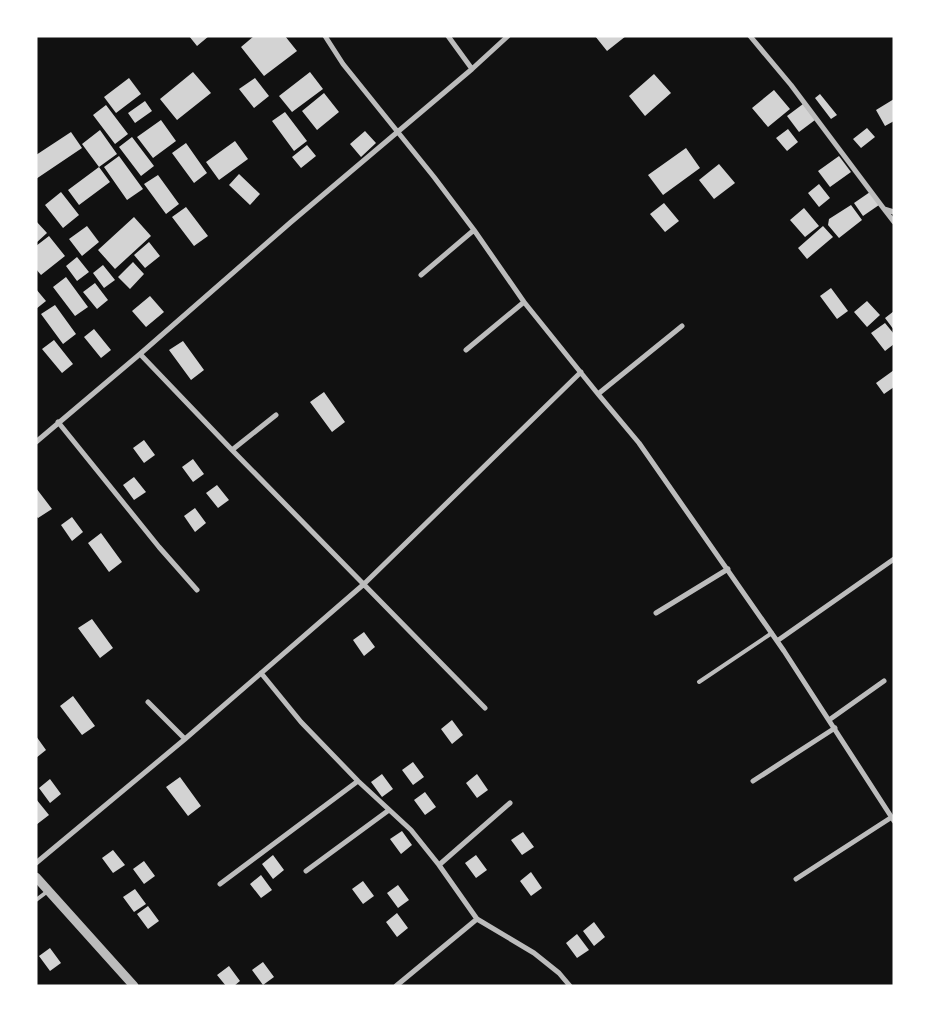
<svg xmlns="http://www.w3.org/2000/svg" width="930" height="1022" viewBox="0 0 930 1022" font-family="'IBM Plex Serif',serif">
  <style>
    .building { fill: #d3d3d3 }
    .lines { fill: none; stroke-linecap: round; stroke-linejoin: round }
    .service { stroke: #bcbcbc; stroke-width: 4 }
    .minor { stroke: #bcbcbc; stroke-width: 5 }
    .tertiary { stroke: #bcbcbc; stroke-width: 9 }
  </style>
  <rect width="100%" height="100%" fill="#111"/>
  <path class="building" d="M189 36H209L197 46Z
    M254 36H285L297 51 264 76 241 47Z
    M595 36H626L607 51Z
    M193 72 211 93 177 120 160 99Z
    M310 72 323 89 292 112 279 96Z
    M654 74 671 93 645 116 629 96Z
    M129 78 141 94 116 113 104 97Z
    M255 78 269 96 254 108 239 89Z
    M774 90 790 109 768 127 752 108Z
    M324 93 339 112 317 130 302 111Z
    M820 94 837 115 831 119 815 98Z
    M894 99V121L885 126 876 110Z
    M145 101 152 111 135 123 128 113Z
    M803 104 815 120 799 132 787 116Z
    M106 105 128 134 115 144 93 115Z
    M285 112 307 141 294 151 272 121Z
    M161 120 176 141 153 158 137 137Z
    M867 128 875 137 861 148 853 139Z
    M788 129 798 142 787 151 776 138Z
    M100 130 117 154 99 167 82 144Z
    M365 131 376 143 361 157 350 144Z
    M71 132 82 148 36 179V155Z
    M132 137 154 166 141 176 119 147Z
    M235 141 248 159 219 180 206 162Z
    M186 143 207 173 194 183 172 153Z
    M307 145 316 156 301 168 292 157Z
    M686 148 700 168 663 195 648 175Z
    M119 156 143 189 127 200 104 167Z
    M839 156 851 172 830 187 818 171Z
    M719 164 735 183 714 199 699 180Z
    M99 167 110 182 79 205 68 190Z
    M239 174 260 194 250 205 229 185Z
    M158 175 179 204 166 214 144 184Z
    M819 184 830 198 819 207 808 193Z
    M61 192 79 215 63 228 45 205Z
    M870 192 879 205 863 216 854 203Z
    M664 203 679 221 665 232 650 214Z
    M851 205 862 220 839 238 828 225 829 219Z
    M186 207 208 236 194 246 172 217Z
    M804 208 819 226 805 237 790 220Z
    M134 217 151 236 115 269 98 250Z
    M36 221 47 233 36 243Z
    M87 226 99 242 82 256 69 239Z
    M823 226 833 237 807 259 798 248Z
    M49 236 65 256 41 275 36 269V246Z
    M149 242 160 256 145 268 134 255Z
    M77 257 89 272 77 281 66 266Z
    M133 262 144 274 130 289 118 277Z
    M103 265 115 280 104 288 93 273Z
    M66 277 88 307 75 316 53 287Z
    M95 283 108 300 97 309 83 292Z
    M831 288 848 311 837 319 820 296Z
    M36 289 46 301 36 309Z
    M150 296 164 312 146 327 132 311Z
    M867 301 880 315 867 327 854 312Z
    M55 305 76 334 63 344 41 314Z
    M894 311V330L885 318Z
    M885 323 894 334V344L885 351 871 333Z
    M94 329 111 350 101 358 84 337Z
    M54 340 73 364 62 373 42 349Z
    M183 341 204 370 191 380 169 350Z
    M894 370V387L884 394 876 383Z
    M324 392 345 422 332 432 310 402Z
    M144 440 155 455 144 463 133 448Z
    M193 459 204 474 193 482 182 467Z
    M134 477 146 492 134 500 123 485Z
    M217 485 229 500 218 508 206 493Z
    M36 488 52 509 38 518 36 516Z
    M195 508 206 523 195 532 184 516Z
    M72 517 83 532 72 541 61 525Z
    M101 533 122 562 109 572 88 543Z
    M92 619 113 648 100 658 78 628Z
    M364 632 375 647 364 656 353 640Z
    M73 696 95 726 82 735 60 706Z
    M452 720 463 735 452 744 441 729Z
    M36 736 46 750 36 758Z
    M413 762 424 777 413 785 402 770Z
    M382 774 393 789 382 797 371 782Z
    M477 774 488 790 477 798 466 783Z
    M180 777 201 806 188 816 166 787Z
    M50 779 61 794 50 803 39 788Z
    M425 792 436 807 425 815 414 800Z
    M36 799 49 815 36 825Z
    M402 831 412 845 401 854 390 839Z
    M523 832 534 847 522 855 511 840Z
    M113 850 125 865 113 873 102 858Z
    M273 855 284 870 273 879 262 864Z
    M476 855 487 870 476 878 465 863Z
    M144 861 155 876 144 884 133 869Z
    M531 872 542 888 531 896 520 881Z
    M261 875 272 890 261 898 250 884Z
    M363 881 374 896 363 904 352 889Z
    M398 885 409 900 398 908 387 893Z
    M135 889 146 904 134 912 123 897Z
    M148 906 159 921 148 929 137 914Z
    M397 913 408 928 397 937 386 922Z
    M594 922 605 937 594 946 583 931Z
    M577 934 589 950 577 958 566 943Z
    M50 948 61 963 50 971 39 956Z
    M263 962 274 977 263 985 252 970Z
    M229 966 240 981 234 986H226L217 975Z"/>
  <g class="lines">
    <path class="service" d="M699 682 772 633
      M36 900 48 891"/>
    <path class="minor" d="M325 36 343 64 434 177 474 230 524 302 598 394 639 443 784 651 894 821
      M448 36 472 69
      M750 36 791 85 884 209 894 212
      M884 209 894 222
      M421 275 474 230
      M466 350 524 302
      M140 354 232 450 485 708
      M598 394 682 326
      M58 422 159 547 197 590
      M36 442 140 354 291 222 472 69 508 36
      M232 450 276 415
      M656 613 728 569
      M777 641 894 559
      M261 673 301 722 358 781 411 830 439 865 477 919 534 953 559 973 570 986
      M148 702 185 739
      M829 720 884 681
      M753 781 835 728
      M36 863 185 739 364 584 581 372
      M439 865 510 803
      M306 871 389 810
      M796 879 892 817
      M220 884 358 781
      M396 986 477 919"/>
    <path class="tertiary" d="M36 877 134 986"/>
  </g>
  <rect width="930" height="1022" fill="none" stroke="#ffffff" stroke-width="75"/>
</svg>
